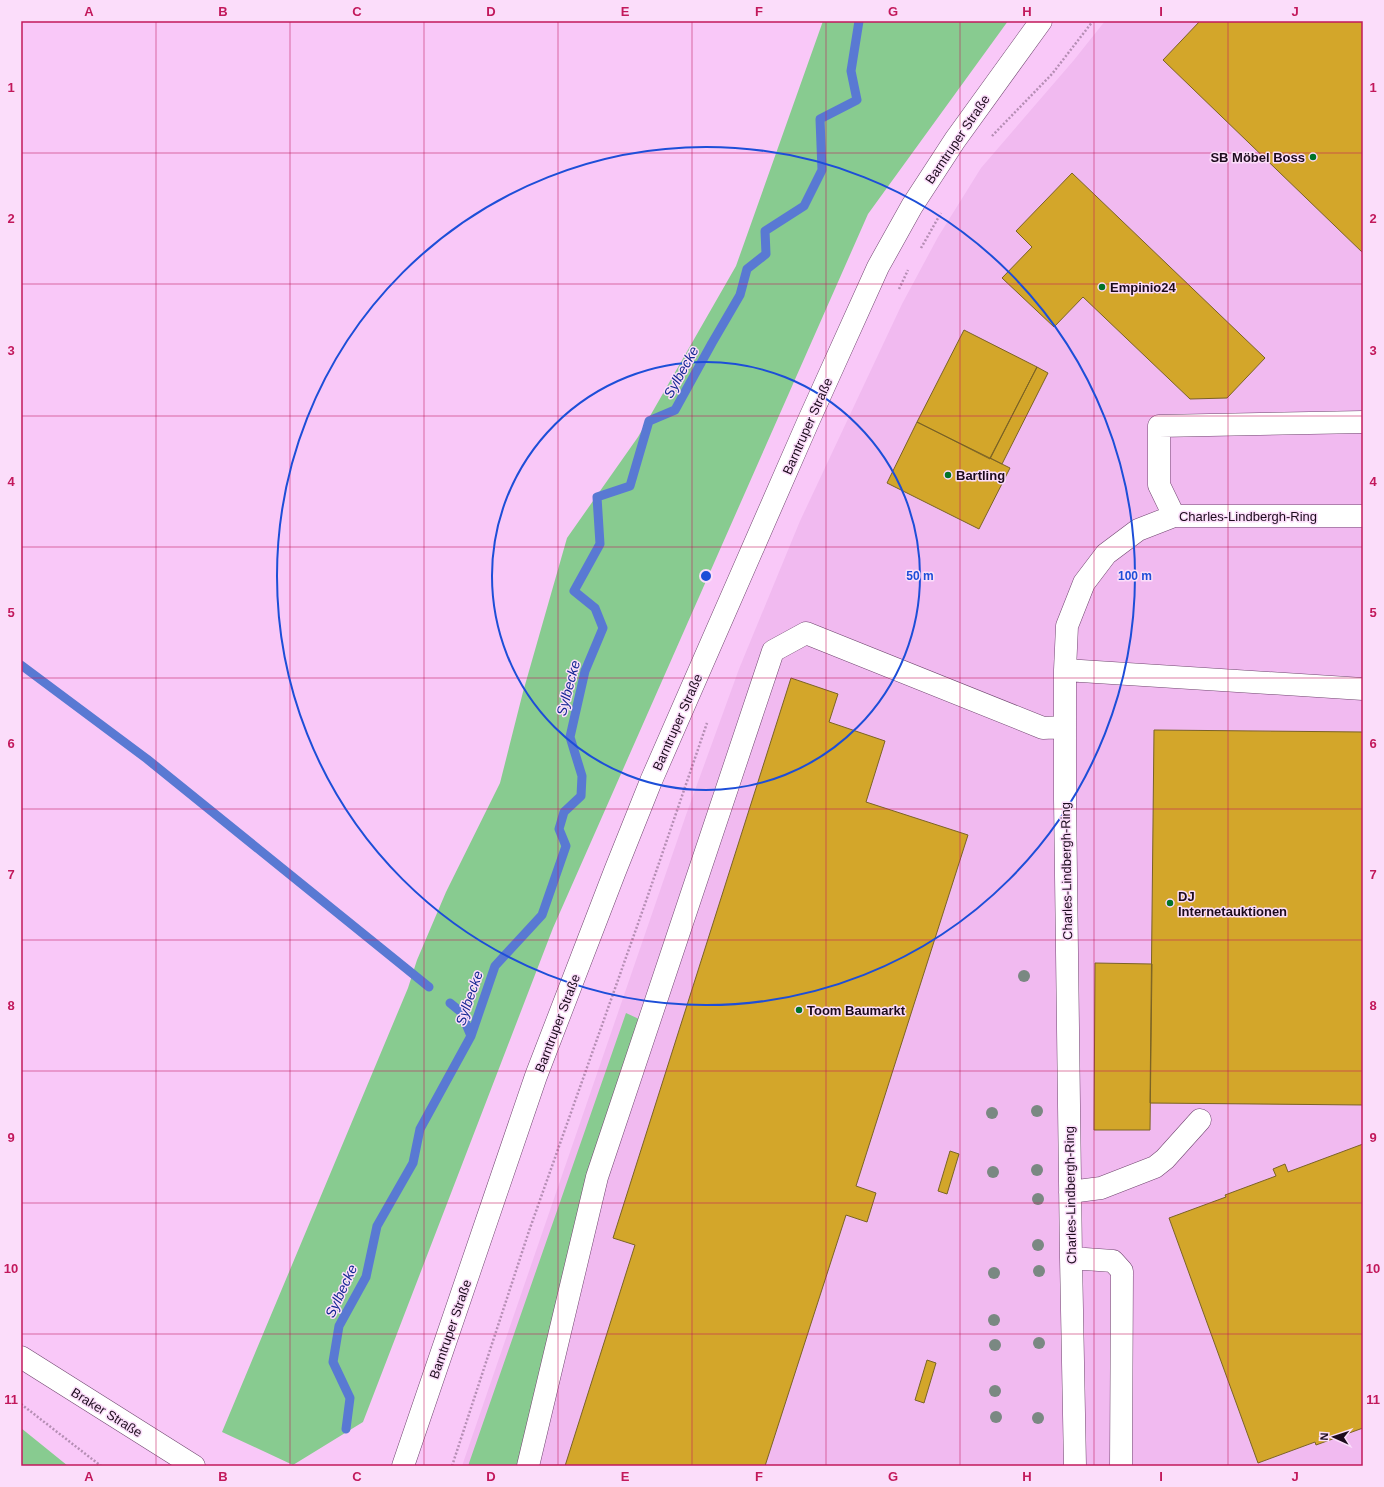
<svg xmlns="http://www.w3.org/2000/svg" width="1384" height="1487" viewBox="0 0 1384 1487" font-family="Arial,sans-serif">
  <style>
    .built { fill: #f1baf0 }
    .green { fill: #88cb90 }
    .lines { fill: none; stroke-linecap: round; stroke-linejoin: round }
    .stream { stroke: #5979d3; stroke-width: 9 }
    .building { fill: #d3a62a; stroke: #7b6326 }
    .minor-casing { stroke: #70466f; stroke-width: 23 }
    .major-casing { stroke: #70466f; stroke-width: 23 }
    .path { stroke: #b58eb4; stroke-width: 2.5; stroke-dasharray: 2 2; stroke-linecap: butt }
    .minor { stroke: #fff; stroke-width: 22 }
    .major { stroke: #fff; stroke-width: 22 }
    .tree { fill: #7a8882 }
    .grid { fill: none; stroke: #c2185b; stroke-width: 1; stroke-opacity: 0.55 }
    .ring { fill: none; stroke: #1d4ed8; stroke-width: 2 }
    .poi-dot { fill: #007328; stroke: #fbddfa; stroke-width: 1.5 }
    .labels { text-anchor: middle; stroke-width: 3; stroke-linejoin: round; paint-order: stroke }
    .street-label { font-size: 13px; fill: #1c0b1c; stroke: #fbddfa }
    .poi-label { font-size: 13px; font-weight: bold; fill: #1c0b1c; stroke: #fbddfa; text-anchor: start }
    .water-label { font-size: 14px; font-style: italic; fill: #162992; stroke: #fbddfa }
    .centre { fill: #1d4ed8; stroke: #fbddfa; stroke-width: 2 }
    .ring-label { font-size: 12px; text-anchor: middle; font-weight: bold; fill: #1d4ed8; stroke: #fbddfa; stroke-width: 3; stroke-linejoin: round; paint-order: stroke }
    .neatline { fill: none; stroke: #c2185b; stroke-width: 1.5 }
    .grid-label { font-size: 13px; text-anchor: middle; font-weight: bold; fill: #c2185b }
  </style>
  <rect width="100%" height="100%" fill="#f9c8f8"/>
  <path class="built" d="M1105 21H1363V1466H462L686 815 739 669 800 521 902 304 938 237 981 168 1074 60Z"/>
  <path class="green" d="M823 21H1008L868 214 553 928 363 1422 293 1465 222 1432 408 988 417 960 446 892 500 783 523 692 567 538 638 437 736 266Z
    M626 1013 639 1019 519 1466H468Z
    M21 1428 68 1466H21Z"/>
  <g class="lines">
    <path class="stream" d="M21 665 147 759 429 987
      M450 1003 461 1012 471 1036
      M346 1429 350 1398 333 1362 339 1326 366 1277 377 1226 413 1163 420 1129 471 1036 495 966 542 915 566 846 559 829 564 812 581 796 582 776 570 737 585 671 603 628 595 608 574 591 600 544 597 497 630 486 649 421 675 410 712 343 740 295 747 269 766 254 765 231 804 206 822 170 820 119 857 100 851 71 859 21"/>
  </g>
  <path class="building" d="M1200 21H1363V253L1163 60Z
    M1072 173 1265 358 1227 398 1190 399 1083 297 1054 327 1002 278 1032 247 1016 231Z
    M964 330 1037 367 990 459 917 422Z
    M1037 367 1048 373 1002 464 990 458Z
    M917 422 1010 468 979 529 887 483Z
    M791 678 838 694 829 722 885 741 866 802 968 835 856 1186 876 1193 867 1222 846 1215 765 1466H565L635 1245 613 1238Z
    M1154 730 1363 732V1105L1150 1103Z
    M1095 963 1152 964 1150 1130H1094Z
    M1363 1144V1428L1316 1445 1315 1442 1258 1463 1169 1218 1226 1197 1225 1195 1276 1176 1273 1169 1285 1164 1288 1172Z
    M950 1151 959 1154 947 1194 938 1191Z
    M927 1360 936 1363 924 1403 915 1400Z"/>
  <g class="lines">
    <g class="minor-casing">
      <path id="minor" d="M1174 516 1159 485V426L1363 422
        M1065 670 1363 689
        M1070 1192 1101 1188 1155 1167 1165 1159 1200 1120
        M1071 1258 1113 1261 1122 1271 1121 1466
        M21 1357 194 1466
        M528 1466 597 1177 773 651 806 633 1043 728 1065 727
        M1075 1466 1071 1258 1065 799V670L1067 626 1084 583 1106 554 1138 530 1174 516H1363"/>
    </g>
    <g class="major-casing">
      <path id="major" d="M403 1466 536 1076 615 871 651 781 808 422 878 267 912 206 955 140 1041 21"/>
    </g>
    <path class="path" d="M992 136 1052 74 1093 21
      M921 248 941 213
      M899 289 908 270
      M21 1404 101 1466
      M452 1466 529 1231 646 901 707 723"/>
    <use href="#minor" class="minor"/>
    <use href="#major" class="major"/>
  </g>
  <g class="tree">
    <circle cx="1024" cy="976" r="6"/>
    <circle cx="1037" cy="1111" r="6"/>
    <circle cx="992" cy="1113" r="6"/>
    <circle cx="1037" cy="1170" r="6"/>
    <circle cx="993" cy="1172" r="6"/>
    <circle cx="1038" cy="1199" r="6"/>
    <circle cx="1038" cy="1245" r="6"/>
    <circle cx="1039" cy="1271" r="6"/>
    <circle cx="994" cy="1273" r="6"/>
    <circle cx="994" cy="1320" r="6"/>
    <circle cx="1039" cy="1343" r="6"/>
    <circle cx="995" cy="1345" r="6"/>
    <circle cx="995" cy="1391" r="6"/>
    <circle cx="996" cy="1417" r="6"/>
    <circle cx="1038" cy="1418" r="6"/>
  </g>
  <path class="grid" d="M156 21V1466M290 21V1466M424 21V1466M558 21V1466M692 21V1466M826 21V1466M960 21V1466M1094 21V1466M1228 21V1466M21 153H1363M21 284H1363M21 416H1363M21 547H1363M21 678H1363M21 809H1363M21 940H1363M21 1071H1363M21 1203H1363M21 1334H1363"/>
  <g class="ring">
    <circle cx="706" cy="576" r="214"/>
    <circle cx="706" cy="576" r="429"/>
  </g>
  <g class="poi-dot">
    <circle cx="1313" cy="157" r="4"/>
    <circle cx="1102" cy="287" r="4"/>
    <circle cx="948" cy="475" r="4"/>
    <circle cx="1170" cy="903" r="4"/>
    <circle cx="799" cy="1010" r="4"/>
  </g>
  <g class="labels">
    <g class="street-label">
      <text transform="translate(957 139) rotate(-56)" y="5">Barntruper Straße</text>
      <text transform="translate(807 426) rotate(-66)" y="5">Barntruper Straße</text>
      <text x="1248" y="521">Charles-Lindbergh-Ring</text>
      <text transform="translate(677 722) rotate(-66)" y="5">Barntruper Straße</text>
      <text transform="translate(1066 871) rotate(-91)" y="5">Charles-Lindbergh-Ring</text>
      <text transform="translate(557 1023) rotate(-69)" y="5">Barntruper Straße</text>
      <text transform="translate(1070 1195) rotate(-91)" y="5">Charles-Lindbergh-Ring</text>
      <text transform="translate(450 1329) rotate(-71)" y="5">Barntruper Straße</text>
      <text transform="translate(107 1412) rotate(32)" y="5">Braker Straße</text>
    </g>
    <g class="poi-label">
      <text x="1305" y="162" text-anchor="end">SB Möbel Boss</text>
      <text x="1110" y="292">Empinio24</text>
      <text x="956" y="480">Bartling</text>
      <text x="1178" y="901">DJ<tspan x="1178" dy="15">Internetauktionen</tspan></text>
      <text x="807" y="1015">Toom Baumarkt</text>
    </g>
    <g class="water-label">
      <text transform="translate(681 372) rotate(-61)" y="5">Sylbecke</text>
      <text transform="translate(568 688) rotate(-75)" y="5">Sylbecke</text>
      <text transform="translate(469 998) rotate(-71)" y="5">Sylbecke</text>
      <text transform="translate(341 1291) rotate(-65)" y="5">Sylbecke</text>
    </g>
  </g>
  <circle cx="706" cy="576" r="6" class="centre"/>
  <g class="ring-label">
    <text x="920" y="580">50 m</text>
    <text x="1135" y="580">100 m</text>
  </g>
  <rect width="1384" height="1487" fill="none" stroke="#fbddfa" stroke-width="44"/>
  <g transform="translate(1334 1437) rotate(273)" stroke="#fbddfa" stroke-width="3" paint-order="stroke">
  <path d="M0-3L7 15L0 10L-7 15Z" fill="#1c0b1c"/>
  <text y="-6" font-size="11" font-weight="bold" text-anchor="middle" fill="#1c0b1c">N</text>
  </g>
  <rect x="22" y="22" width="1340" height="1443" class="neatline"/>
  <g class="grid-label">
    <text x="89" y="16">A</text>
    <text x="223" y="16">B</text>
    <text x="357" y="16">C</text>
    <text x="491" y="16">D</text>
    <text x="625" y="16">E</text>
    <text x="759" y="16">F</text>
    <text x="893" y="16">G</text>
    <text x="1027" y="16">H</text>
    <text x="1161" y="16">I</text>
    <text x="1295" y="16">J</text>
    <text x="11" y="92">1</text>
    <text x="1373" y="92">1</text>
    <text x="11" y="223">2</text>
    <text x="1373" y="223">2</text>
    <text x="11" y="355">3</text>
    <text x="1373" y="355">3</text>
    <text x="11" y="486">4</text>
    <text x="1373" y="486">4</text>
    <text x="11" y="617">5</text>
    <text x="1373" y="617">5</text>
    <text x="11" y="748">6</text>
    <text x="1373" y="748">6</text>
    <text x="11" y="879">7</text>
    <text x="1373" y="879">7</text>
    <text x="11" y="1010">8</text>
    <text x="1373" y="1010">8</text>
    <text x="11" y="1142">9</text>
    <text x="1373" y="1142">9</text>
    <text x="11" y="1273">10</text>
    <text x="1373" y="1273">10</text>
    <text x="11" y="1404">11</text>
    <text x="1373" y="1404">11</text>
    <text x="89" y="1481">A</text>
    <text x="223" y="1481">B</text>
    <text x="357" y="1481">C</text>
    <text x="491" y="1481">D</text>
    <text x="625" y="1481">E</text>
    <text x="759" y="1481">F</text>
    <text x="893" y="1481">G</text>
    <text x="1027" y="1481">H</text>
    <text x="1161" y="1481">I</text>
    <text x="1295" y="1481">J</text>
  </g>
</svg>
